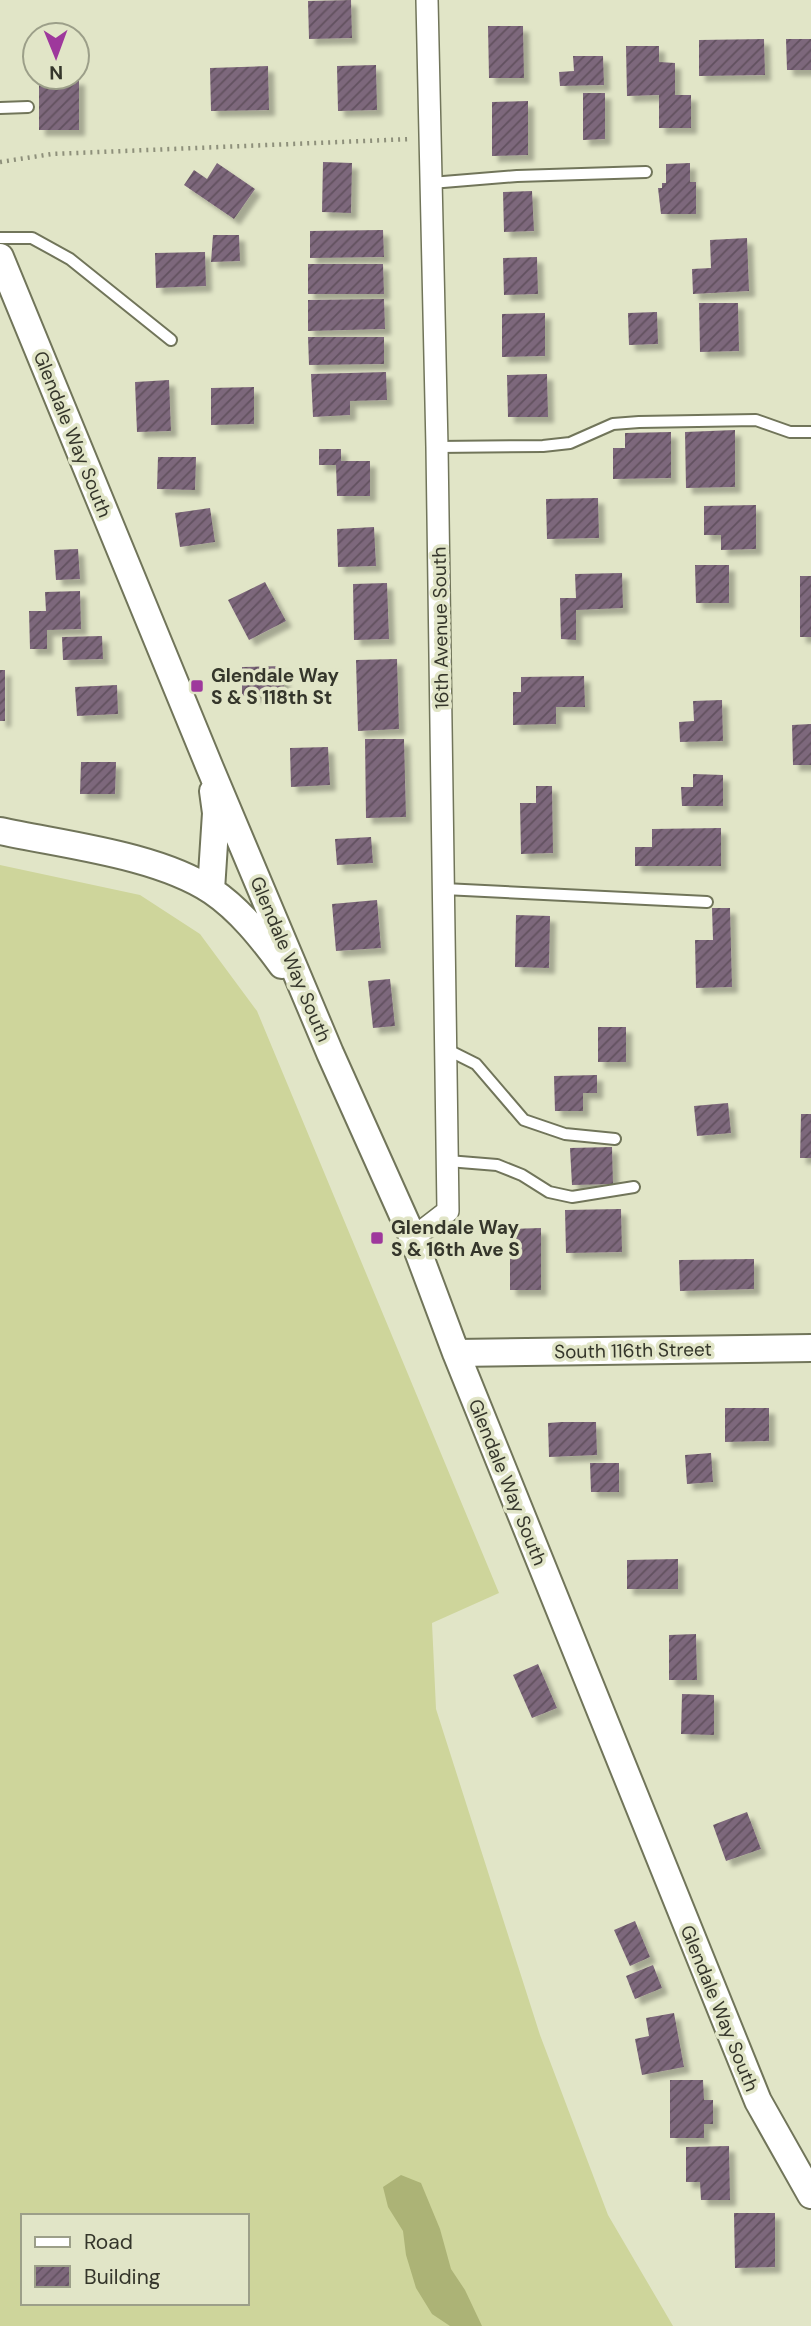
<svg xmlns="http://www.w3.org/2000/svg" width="811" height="2326" viewBox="0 0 811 2326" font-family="'DM Sans',sans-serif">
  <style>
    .grass { fill: #ced59b; fill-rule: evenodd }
    .water { fill: #acb376 }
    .building { fill: url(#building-hatch); filter: url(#shadow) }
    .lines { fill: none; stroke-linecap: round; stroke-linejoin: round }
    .service-casing { stroke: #71755a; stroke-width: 14 }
    .minor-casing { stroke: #71755a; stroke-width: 24 }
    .tertiary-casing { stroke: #71755a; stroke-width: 30 }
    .path { stroke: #8e907b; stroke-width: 4.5; stroke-dasharray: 2 5; stroke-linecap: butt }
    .service { stroke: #fff; stroke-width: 10 }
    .minor { stroke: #fff; stroke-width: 21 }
    .tertiary { stroke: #fff; stroke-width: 26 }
    .poi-dot { fill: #9e389c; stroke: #e1e5c7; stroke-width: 2.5 }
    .labels { text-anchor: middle; stroke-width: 7; stroke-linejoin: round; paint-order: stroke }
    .street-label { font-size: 19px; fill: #35362b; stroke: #e1e5c7 }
    .poi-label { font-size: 19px; font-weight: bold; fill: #35362b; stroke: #e1e5c7; text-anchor: start }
  </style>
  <defs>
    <pattern id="building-hatch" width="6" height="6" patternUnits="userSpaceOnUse" patternTransform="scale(1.75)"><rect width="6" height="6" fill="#7d677b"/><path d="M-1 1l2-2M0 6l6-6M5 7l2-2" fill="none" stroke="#625160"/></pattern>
    <filter id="shadow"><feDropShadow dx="6" dy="6" stdDeviation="2" flood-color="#0004"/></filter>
  </defs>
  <rect width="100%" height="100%" fill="#e1e5c7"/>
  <path class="grass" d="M0 865 140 895 200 934 257 1011 499 1593 432 1623 436 1709 540 2035 608 2215 673 2326H0ZM23 2216H247V2303H23Z"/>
  <path class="water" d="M401 2175 421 2183 440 2229 451 2269 465 2290 482 2326H450L432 2314 416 2288 406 2255 403 2231 388 2207 383 2187Z"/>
  <path class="building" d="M351 0 352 38 309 39 308 1Z
    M488 26H523L524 78H489Z
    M764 39 765 75 699 76V40Z
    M786 39H811V70H787Z
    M626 46H659V62L675 63V95H691V128H659V95L627 96Z
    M573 56H603L604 85 560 86 559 72 574 71Z
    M376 65 377 110 338 111 337 66Z
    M268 66 269 110 211 111 210 68Z
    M39 79H79V130H39Z
    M583 93H605V139L583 140Z
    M528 101V155L492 156V102Z
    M323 162 352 163 351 213 322 212Z
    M217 163 255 189 234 219 184 185 194 170 207 179Z
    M690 163V182H696V214H661L658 188H662V183H666V164Z
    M532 191 534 231 504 232 503 192Z
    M383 230 384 257 310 258V231Z
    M213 235H239L240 261 211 262Z
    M747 238 749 291 693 294 692 269 711 268 710 240Z
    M205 252 206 286 156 288 155 253Z
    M537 257 538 294 504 295 503 258Z
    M308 264H383L384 294H308Z
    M384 299 385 329 308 331V300Z
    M699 303H738L739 351 700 352Z
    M657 312 658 344 629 345 628 313Z
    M545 313V356L502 357V314Z
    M308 337H384V364L309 365Z
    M386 372 387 400 350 401V415L313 417 311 374Z
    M547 374 548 417H508L507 375Z
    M169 380 171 431 137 432 135 382Z
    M254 387V424L211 425V388Z
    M735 430V487L686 488 685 432Z
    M671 432V478L613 479V448H625V433Z
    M319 449H341V461H370V496H337L336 465H319Z
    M158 457H196L195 490 157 489Z
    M598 498 599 538 547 539 546 499Z
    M756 505V549L721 550V535H704V506Z
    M210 508 215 542 180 547 175 513Z
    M374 527 376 566 338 567 337 529Z
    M78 549 80 579 56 580 54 550Z
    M695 565H729V603H696Z
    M622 573 623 608 576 610V640L561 639 560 598H576L575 574Z
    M800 576H811V637H800Z
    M265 582 286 621 249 640 228 600Z
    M387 583 389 639 354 640 353 584Z
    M80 591 81 629 47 630V649H30L29 611H46L45 592Z
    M102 636 103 659 63 660 62 637Z
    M397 659 399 729 358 731 356 660Z
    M283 666 284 695 242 696V667Z
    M0 670H5V721H0Z
    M584 676 585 707H556V724L513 725V692H521V677Z
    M117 685 118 714 77 716 75 687Z
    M722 700 723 741 680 742 679 722 694 721 693 701Z
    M811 724V765H793L792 725Z
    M365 739H404L406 817 366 818Z
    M328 747 330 785 291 787 290 748Z
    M81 762H116L115 794H80Z
    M693 774 723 775V806H682L681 787H693Z
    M536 786H552L553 853 521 854 520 803H536Z
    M721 828V866H635V847H652V829Z
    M371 837 373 863 337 865 335 839Z
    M377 900 381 948 336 951 332 904Z
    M712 908H730L732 987 696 988 695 940H713Z
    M516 915 550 916 549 968 515 967Z
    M390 979 395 1026 373 1028 368 981Z
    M598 1027H626V1062H598Z
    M597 1075V1093H583V1111H555L554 1076Z
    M728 1103 731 1133 697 1136 694 1106Z
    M801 1114H811V1158H800Z
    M612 1147 613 1184 572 1185 570 1148Z
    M621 1209 622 1252 566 1253 565 1210Z
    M541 1228V1290H510V1229Z
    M754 1259V1289L680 1291 679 1260Z
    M725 1408H769V1441L725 1442Z
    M562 1422H596L597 1455 549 1457 548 1423Z
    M711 1453 713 1482 687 1484 685 1455Z
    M590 1463H619V1492H591Z
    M678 1559V1589H627V1560Z
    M696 1634 697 1680H669V1635Z
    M538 1664 557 1708 532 1718 513 1675Z
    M682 1694 714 1695V1735L681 1734Z
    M747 1812 761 1849 726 1861 713 1825Z
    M635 1921 650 1957 630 1966 614 1930Z
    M653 1965 662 1988 635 1999 626 1976Z
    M674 2013 684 2067 642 2075 635 2039 649 2036 646 2018Z
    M670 2080H703L704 2100H713V2124H704V2138H670Z
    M729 2146 730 2200H701L700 2182H686V2147Z
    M734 2213H775V2267L735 2268Z"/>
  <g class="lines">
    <g class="service-casing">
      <path id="service" d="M0 108 28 107
        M431 183 517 176 646 172
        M0 238H32L70 259 171 340
        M437 447 543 446 570 443 613 424 639 422 756 420 790 432H811
        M444 889 707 902
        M446 1049 476 1064 524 1120 565 1134 615 1139
        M448 1161 497 1165 522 1175 549 1192 572 1197 634 1187"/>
    </g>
    <g class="minor-casing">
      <path id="minor" d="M413 1238 448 1211 437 447 427 0"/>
    </g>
    <g class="tertiary-casing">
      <path id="tertiary" d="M0 257 210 768 330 1053 413 1238 456 1353 758 2101 811 2195
        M0 831C64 845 158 855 212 891 240 910 262 938 282 965
        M211 890 216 813 213 791
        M456 1353 811 1348"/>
    </g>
    <path class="path" d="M0 162 52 154 412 139"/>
    <use href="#service" class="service"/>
    <use href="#minor" class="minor"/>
    <use href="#tertiary" class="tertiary"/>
  </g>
  <g class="poi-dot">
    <rect x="190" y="679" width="14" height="14" rx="3.5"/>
    <rect x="370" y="1231" width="14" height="14" rx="3.5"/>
  </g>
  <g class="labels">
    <g class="street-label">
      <text transform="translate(73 434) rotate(68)" y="7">Glendale Way South</text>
      <text transform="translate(440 628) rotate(-91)" y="7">16th Avenue South</text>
      <text transform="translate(291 959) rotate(67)" y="7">Glendale Way South</text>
      <text transform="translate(633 1350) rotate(-1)" y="7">South 116th Street</text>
      <text transform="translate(508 1482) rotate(68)" y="7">Glendale Way South</text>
      <text transform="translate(720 2008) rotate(68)" y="7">Glendale Way South</text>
    </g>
    <g class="poi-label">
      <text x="211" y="682">Glendale Way<tspan x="211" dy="22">S &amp; S 118th St</tspan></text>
      <text x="391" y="1234">Glendale Way<tspan x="391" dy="22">S &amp; 16th Ave S</tspan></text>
    </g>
  </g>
  <rect x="21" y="2214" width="228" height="91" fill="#e1e5c7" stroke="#9c9f89" stroke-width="2"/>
  <rect x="35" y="2237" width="35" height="10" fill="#ffffff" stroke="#9c9f89" stroke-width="2"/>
  <text x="84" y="2249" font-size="21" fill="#35362b">Road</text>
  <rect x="35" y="2266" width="35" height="21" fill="url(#building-hatch)" stroke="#9c9f89" stroke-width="2"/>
  <text x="84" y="2284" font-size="21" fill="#35362b">Building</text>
  <g transform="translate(56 56) rotate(179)"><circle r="33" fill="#e1e5c7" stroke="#9c9f89" stroke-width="2"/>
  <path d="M0-5L12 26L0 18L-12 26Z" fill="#9e389c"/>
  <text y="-10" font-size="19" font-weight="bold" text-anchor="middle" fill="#35362b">N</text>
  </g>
</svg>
